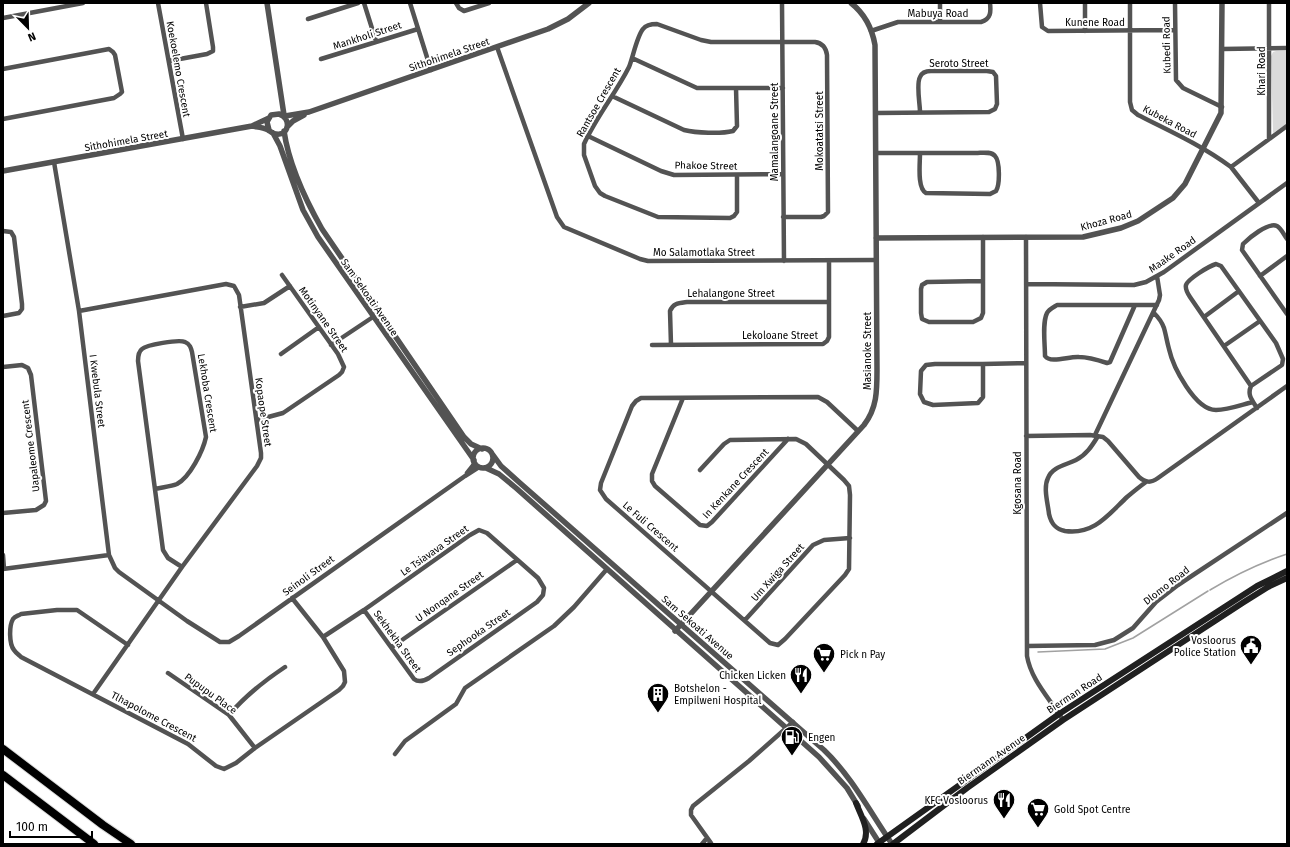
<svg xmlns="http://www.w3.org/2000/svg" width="1290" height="847" viewBox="0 0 1290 847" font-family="'Fira Sans',sans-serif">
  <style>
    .green { fill: #dadada }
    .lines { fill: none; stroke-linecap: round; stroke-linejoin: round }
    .stream { stroke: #a1a1a1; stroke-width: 1.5 }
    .motorway-casing { stroke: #dbdbdb; stroke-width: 10 }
    .minor { stroke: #535353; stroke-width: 4.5 }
    .tertiary { stroke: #535353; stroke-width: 5.5 }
    .secondary { stroke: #202020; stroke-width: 6 }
    .motorway { stroke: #000; stroke-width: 8 }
    .labels { text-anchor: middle; stroke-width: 4; stroke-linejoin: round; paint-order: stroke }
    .street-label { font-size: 10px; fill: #000; stroke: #fff }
    .poi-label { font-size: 10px; fill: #000; stroke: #fff; text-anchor: start }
  </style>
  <rect width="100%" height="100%" fill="#fff"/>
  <path class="green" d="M1276 51H1287V124L1273 133 1271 56 1273 52Z"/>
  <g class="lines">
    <path class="stream" d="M1210 590C1235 575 1260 563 1287 554
      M1038 652 1105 649 1133 638 1208 591"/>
    <g class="motorway-casing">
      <path id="motorway" d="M3 749 103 825 131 844
        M3 775 94 844"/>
    </g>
    <path class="minor" d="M158 3 183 139
      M364 3 376 41
      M410 3 431 70
      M456 3 459 8 464 11 489 3
      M782 3 784 261
      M1040 3 1042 27 1048 31 1175 30
      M1085 3V31
      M1130 3V102L1132 110 1138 115C1170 131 1203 146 1231 167L1259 203
      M1175 3 1176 80 1183 88 1222 107
      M3 18 83 3
      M308 19 358 3
      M940 22V3
      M871 31 898 22H981C991 19 991 12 990 3
      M497 47 557 217 564 227 640 259 648 261 876 260
      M1222 49 1287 48
      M632 58 697 88H783
      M321 59 418 29
      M169 61 207 54 213 51V47L206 3
      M3 69 109 49 113 52 115 55 122 92 120 94 114 98 3 119
      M612 96 684 130C696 133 721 134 733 131L737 126 736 88
      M876 113 989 112 995 109 997 104 996 76 993 72 987 71H931C927 71 922 72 920 77 916 84 920 104 920 112
      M588 136 661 171 674 175 783 174
      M1269 139V3
      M876 153H976C982 153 991 151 995 156 1000 161 1000 185 996 191 994 192 992 193 990 194L926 193C917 188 920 164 920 153
      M54 162 79 311 109 555 115 568 119 572 187 621 220 642H229L239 636 465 476 479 467
      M1231 167 1287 126
      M737 175V212L734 216 730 218 658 217 605 196 600 193 595 186 584 155V144C596 117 616 93 629 67 633 57 637 36 643 29 646 25 651 24 657 24L701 40 711 42H815C822 43 826 48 827 55L828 212 824 216 821 217H783
      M3 231 11 232 14 237 22 304V309L19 313 3 316
      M983 237V313L981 318 973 322H929L922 319 921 313V289L922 285 927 282 983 281
      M1026 237 1027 656C1031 680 1050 699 1063 720
      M1287 239C1284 235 1281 228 1277 226 1268 222 1249 238 1243 244L1242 250 1287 314
      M1260 276 1287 256
      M1026 284 1134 285 1146 282 1164 272 1287 183
      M1135 305 1110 362 1107 363C1098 360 1089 357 1079 357 1069 356 1051 364 1045 356 1045 344 1042 323 1047 313 1049 309 1054 307 1057 305H1157
      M240 307 264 303 290 286
      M79 311 226 284 234 286 239 295 261 453V458L257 466 182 567 93 694
      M1154 313C1158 317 1162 322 1164 328 1166 335 1167 342 1169 349 1173 367 1195 410 1216 410 1228 410 1241 405 1253 402
      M1204 317 1239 291
      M331 345 373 317
      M652 345 823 344 827 341 829 337V261
      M671 345 670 311C673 303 679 303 687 302H829
      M1224 346 1260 321
      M281 354 319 327
      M983 364V397L978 403 933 405 924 402 920 394 921 371 926 365 935 364H983L1026 363
      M3 367 22 365 28 368 31 375 46 501 44 505 36 510 3 513
      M1251 386 1190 297C1188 294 1185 289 1186 285 1188 279 1209 266 1216 264L1221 266 1276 343 1283 359 1282 365 1251 386C1247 395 1252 400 1257 408
      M683 398 652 474V481L655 486 700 525 707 526 712 522 788 439
      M257 420 283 413 339 375 342 372 344 367 338 354 282 275
      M1095 435 1159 300 1160 295 1157 276
      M1026 436 1090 435 1103 437 1108 441 1139 477C1146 483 1151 483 1158 478L1287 386
      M1098 436C1092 446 1086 455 1076 460 1066 465 1052 467 1048 478 1043 488 1048 504 1049 514 1051 523 1055 529 1065 531 1094 535 1108 515 1127 497 1133 492 1139 487 1146 482
      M700 470 724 444 730 440 796 439 806 444 844 480 849 486 850 495 849 569 845 575 785 639 778 645 770 643 606 499 600 490 601 483 632 406 636 401 641 398 818 397 827 402 858 431
      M467 473 475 463
      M155 489C162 487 170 487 177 484 190 477 203 451 206 437L192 352C191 348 190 344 185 342 179 339 146 345 142 349 138 352 138 357 138 361L163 550 168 558 182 567
      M3 555 4 569
      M3 569 109 555
      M745 620 813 545 824 540 850 538
      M323 637 364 610 470 535 479 530 487 533 538 578 544 588 543 595 537 602 429 678C424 681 419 683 414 679L364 610
      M128 645 77 610H57L21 614C18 616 15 616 13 619 9 626 9 644 14 650 16 653 19 655 21 657L188 744 216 766 224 769 236 763 255 748 339 690 343 686 345 682 344 671 323 637 292 598
      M1027 646 1095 645 1114 640 1133 628 1156 602 1178 585 1287 513
      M392 647 517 560
      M168 673 229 715 255 748
      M229 715C245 696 264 681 285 667
      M395 754 405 741 456 704 465 688 554 626 574 607 607 569
      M702 844 707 838
      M709 844 711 843 691 815V810L693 806 749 761 793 722"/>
    <path class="tertiary" d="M267 3 284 115
      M285 116 309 112 548 29 568 19 589 3
      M252 126 269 118
      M288 126 293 121 304 115
      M284 131C289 166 305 199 322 229L464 437 471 444 482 449
      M273 133 280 146 303 210 318 237 474 460
      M3 171 252 126C257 127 263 127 268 130 270 131 273 134 276 134 289 136 292 118 279 114L271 115 267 122 269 130
      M876 238 1083 237 1121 228 1138 221 1173 198 1185 184 1221 113 1222 3
      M473 458a10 10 0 1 1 20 0a10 10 0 1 1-20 0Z
      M493 455 501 466 520 483 824 750C852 777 870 812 892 844
      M486 468 499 474 516 488 819 757 847 788 858 806
      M675 631 864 425C877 408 877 391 877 370L875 45C872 28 865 14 851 3
      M864 819 880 844"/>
    <path class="secondary" d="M856 803C861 816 871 831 863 844
      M877 844 1059 714 1240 597 1257 586 1287 571
      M893 844 967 788 1063 720 1244 602 1268 587 1287 578"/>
    <use href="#motorway" class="motorway"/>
  </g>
  <defs>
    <g id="civic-pin" transform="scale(1.15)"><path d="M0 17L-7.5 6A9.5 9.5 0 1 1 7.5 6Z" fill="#000" stroke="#fff"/><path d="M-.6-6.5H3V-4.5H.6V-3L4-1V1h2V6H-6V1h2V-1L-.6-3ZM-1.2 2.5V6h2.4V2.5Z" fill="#fff"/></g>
    <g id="supermarket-pin" transform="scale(1.15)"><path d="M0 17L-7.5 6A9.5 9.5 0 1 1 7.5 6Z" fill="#000" stroke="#fff"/><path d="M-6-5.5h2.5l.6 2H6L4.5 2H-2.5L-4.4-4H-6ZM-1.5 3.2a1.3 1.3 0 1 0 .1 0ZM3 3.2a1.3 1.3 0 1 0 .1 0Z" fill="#fff"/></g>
    <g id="restaurant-pin" transform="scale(1.15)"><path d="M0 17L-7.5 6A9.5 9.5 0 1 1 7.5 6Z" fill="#000" stroke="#fff"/><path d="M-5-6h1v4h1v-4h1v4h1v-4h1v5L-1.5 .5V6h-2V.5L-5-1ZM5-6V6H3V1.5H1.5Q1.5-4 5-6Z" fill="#fff"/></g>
    <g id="building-pin" transform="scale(1.15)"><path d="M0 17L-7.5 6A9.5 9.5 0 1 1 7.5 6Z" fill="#000" stroke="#fff"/><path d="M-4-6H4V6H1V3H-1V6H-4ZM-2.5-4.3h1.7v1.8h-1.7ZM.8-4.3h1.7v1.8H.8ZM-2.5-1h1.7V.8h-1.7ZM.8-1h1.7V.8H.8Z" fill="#fff"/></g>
    <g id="fuel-pin" transform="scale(1.15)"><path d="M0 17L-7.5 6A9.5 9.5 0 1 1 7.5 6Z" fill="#000" stroke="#fff"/><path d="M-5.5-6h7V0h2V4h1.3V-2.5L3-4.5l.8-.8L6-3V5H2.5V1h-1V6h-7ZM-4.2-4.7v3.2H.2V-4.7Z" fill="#fff"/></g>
  </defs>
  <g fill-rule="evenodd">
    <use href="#civic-pin" x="1251" y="646"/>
    <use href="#supermarket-pin" x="824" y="654"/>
    <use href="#restaurant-pin" x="801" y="675"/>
    <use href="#building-pin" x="658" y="694"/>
    <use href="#fuel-pin" x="792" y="737"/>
    <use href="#restaurant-pin" x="1004" y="800"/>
    <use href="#supermarket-pin" x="1038" y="809"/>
  </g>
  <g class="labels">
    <g class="street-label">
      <text x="938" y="17">Mabuya Road</text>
      <text x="1095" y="26">Kunene Road</text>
      <text transform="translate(367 35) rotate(-18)" y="4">Mankholi Street</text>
      <text transform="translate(1166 45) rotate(-91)" y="4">Kubedi Road</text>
      <text transform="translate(449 54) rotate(-19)" y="4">Sithohimela Street</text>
      <text x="959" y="67">Seroto Street</text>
      <text transform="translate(179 69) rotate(80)" y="4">Koekoelemo Crescent</text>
      <text transform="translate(1261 71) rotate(-90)" y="4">Khari Road</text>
      <text transform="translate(598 102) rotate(-60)" y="4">Rantsoe Crescent</text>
      <text transform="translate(1170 121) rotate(28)" y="4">Kubeka Road</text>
      <text transform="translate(819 131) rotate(-90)" y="4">Mokoatatsi Street</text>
      <text transform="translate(774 132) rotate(-90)" y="4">Mamalangoane Street</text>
      <text transform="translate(126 140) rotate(-10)" y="4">Sithohimela Street</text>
      <text transform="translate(706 165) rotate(1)" y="4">Phakoe Street</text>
      <text transform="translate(1106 220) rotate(-15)" y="4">Khoza Road</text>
      <text x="704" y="256">Mo Salamotlaka Street</text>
      <text transform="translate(1172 254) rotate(-35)" y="4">Maake Road</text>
      <text x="731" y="297">Lehalangone Street</text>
      <text transform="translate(370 297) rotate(55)" y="4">Sam Sekoati Avenue</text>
      <text transform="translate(324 319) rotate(55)" y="4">Motinyane Street</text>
      <text x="780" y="339">Lekoloane Street</text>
      <text transform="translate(867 351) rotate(-90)" y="4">Masianoke Street</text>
      <text transform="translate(98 391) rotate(83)" y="4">I Kwebula Street</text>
      <text transform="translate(208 393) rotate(81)" y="4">Lekhoba Crescent</text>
      <text transform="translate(264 412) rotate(82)" y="4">Kopaope Street</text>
      <text transform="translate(30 446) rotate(-97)" y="4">Uapaleome Crescent</text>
      <text transform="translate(735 483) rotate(-47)" y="4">In Kenkane Crescent</text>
      <text transform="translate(1017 483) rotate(-90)" y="4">Kgosana Road</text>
      <text transform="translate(651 526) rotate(41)" y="4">Le Fuli Crescent</text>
      <text transform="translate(434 550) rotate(-35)" y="4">Le Tsiavava Street</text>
      <text transform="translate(777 572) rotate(-48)" y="4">Um Xwiga Street</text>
      <text transform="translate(308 575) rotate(-36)" y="4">Seinoli Street</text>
      <text transform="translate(1166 585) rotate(-38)" y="4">Dlomo Road</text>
      <text transform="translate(449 596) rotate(-35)" y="4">U Nonqane Street</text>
      <text transform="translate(698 627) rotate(41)" y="4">Sam Sekoati Avenue</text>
      <text transform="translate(478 632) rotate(-35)" y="4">Sephooka Street</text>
      <text transform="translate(398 641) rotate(54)" y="4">Sekhekha Street</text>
      <text transform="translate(211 693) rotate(36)" y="4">Pupupu Place</text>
      <text transform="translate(1074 693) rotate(-33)" y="4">Bierman Road</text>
      <text transform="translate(154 716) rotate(28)" y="4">Tlhapolome Crescent</text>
      <text transform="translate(991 759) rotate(-35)" y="4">Biermann Avenue</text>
    </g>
    <g class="poi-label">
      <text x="1236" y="644" text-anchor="end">Vosloorus<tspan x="1236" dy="12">Police Station</tspan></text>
      <text x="840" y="658">Pick n Pay</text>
      <text x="786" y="679" text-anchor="end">Chicken Licken</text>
      <text x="674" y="692">Botshelon -<tspan x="674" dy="12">Empilweni Hospital</tspan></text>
      <text x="808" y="741">Engen</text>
      <text x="988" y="804" text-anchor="end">KFC Vosloorus</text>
      <text x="1054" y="813">Gold Spot Centre</text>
    </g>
  </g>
  <rect width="1290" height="847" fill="none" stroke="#000000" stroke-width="8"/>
  <g transform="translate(28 28) rotate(157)" stroke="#ffffff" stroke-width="3" paint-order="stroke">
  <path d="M0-3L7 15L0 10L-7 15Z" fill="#000000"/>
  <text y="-6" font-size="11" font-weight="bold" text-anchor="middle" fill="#000000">N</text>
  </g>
  <path d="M10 831v6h82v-6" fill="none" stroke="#000000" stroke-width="2"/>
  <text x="16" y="831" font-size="12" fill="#000000" stroke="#ffffff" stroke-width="3" paint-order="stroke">100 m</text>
</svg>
